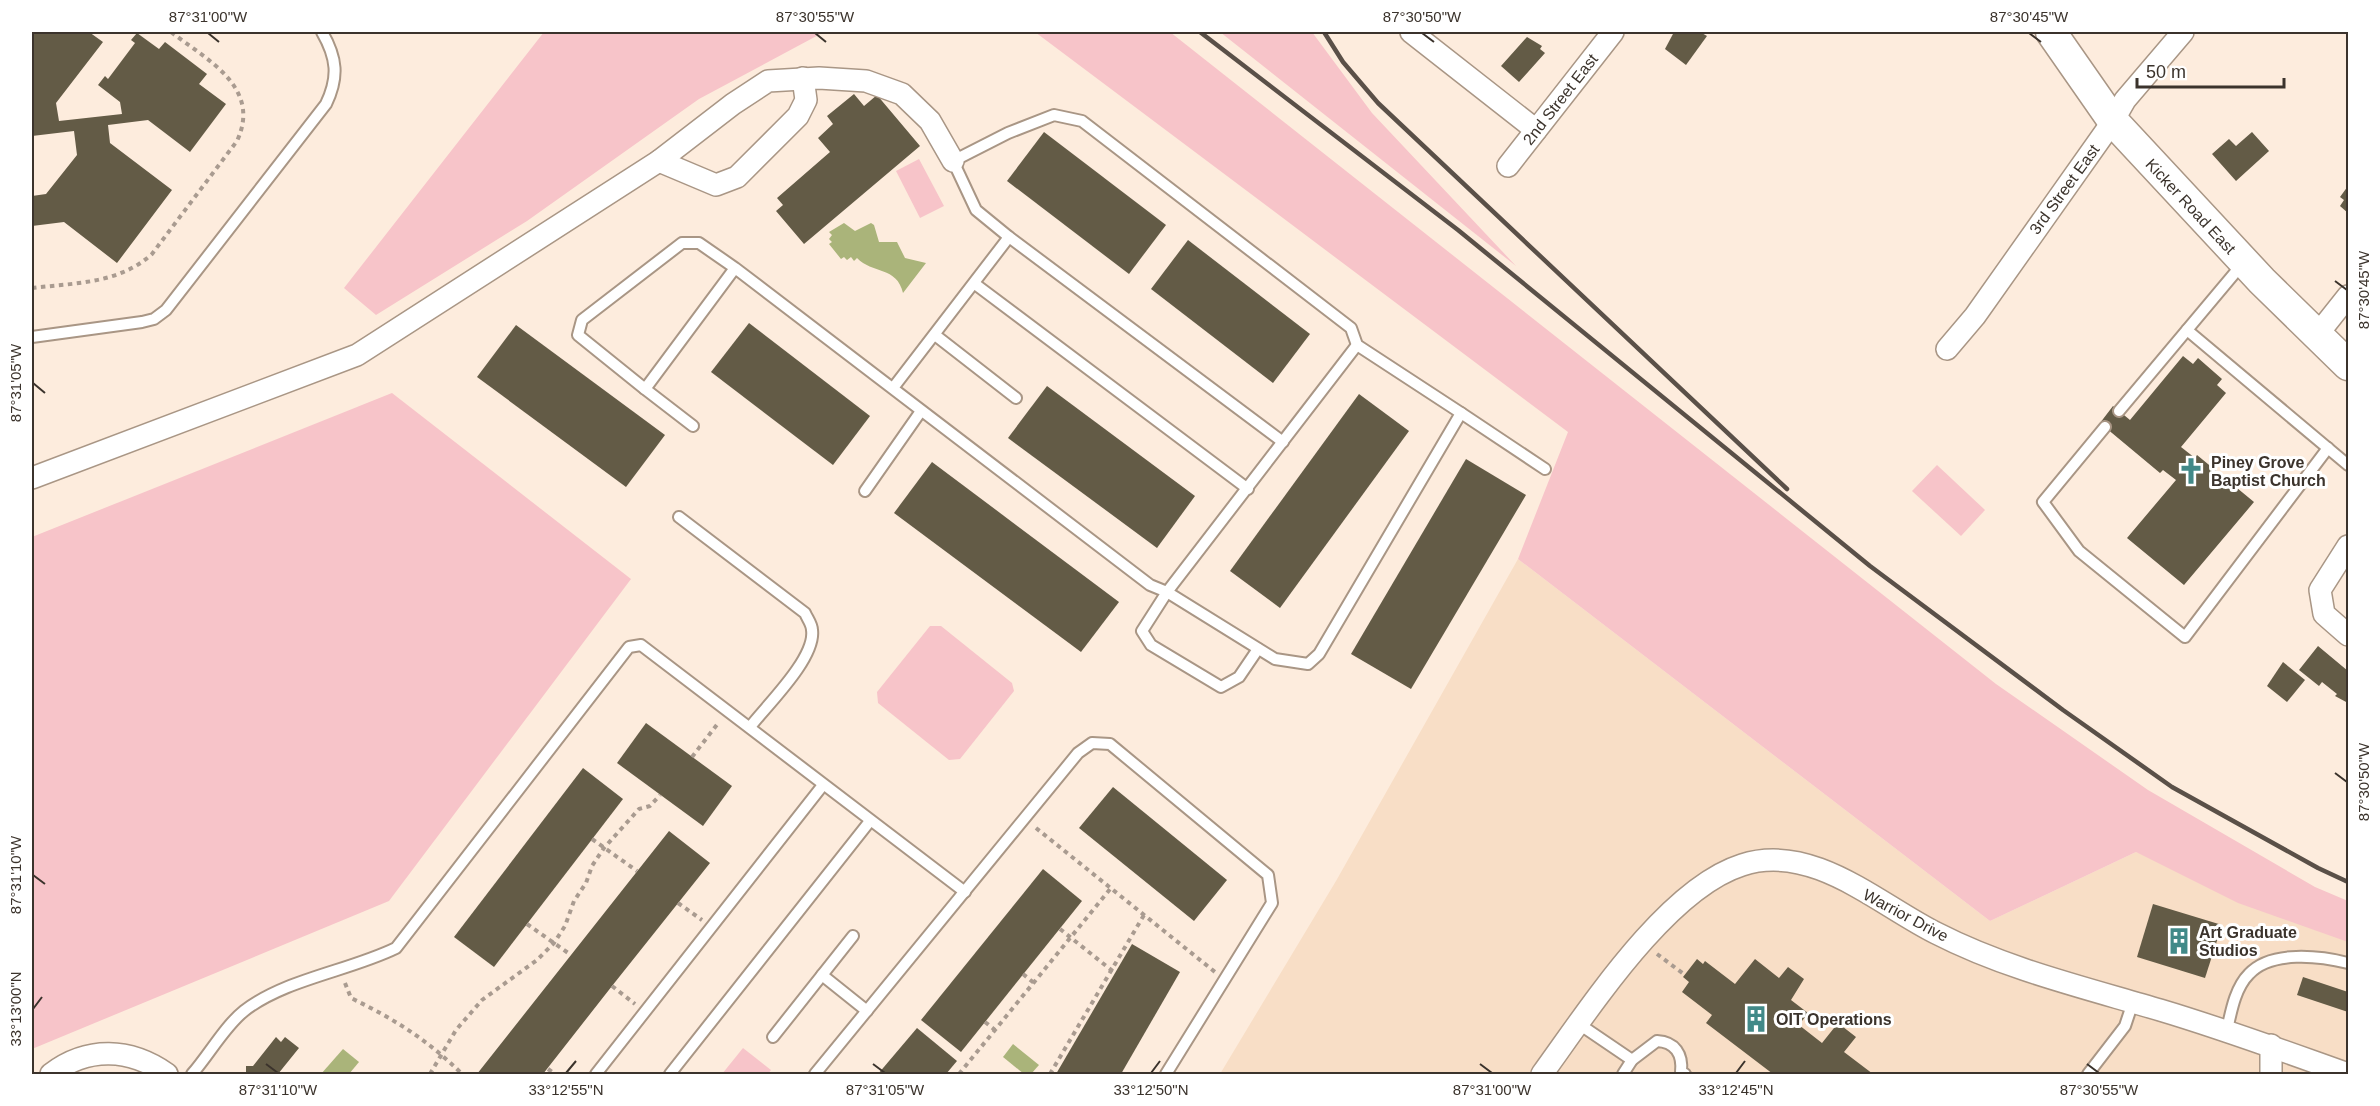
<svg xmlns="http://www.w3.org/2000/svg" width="2380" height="1106" viewBox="0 0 2380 1106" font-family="Arial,sans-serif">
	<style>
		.built { fill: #f8dec6 }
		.green { fill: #f7c4c9 }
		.water { fill: #aab47a }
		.building { fill: #635b46 }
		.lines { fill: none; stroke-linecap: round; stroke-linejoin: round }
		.lane-casing { stroke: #a99685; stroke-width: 14 }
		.street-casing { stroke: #a99685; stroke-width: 24 }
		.secondary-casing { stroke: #a99685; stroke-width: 33 }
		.path { stroke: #a99b90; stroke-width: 4; stroke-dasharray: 4.5 4.5; stroke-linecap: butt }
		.lane { stroke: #fff; stroke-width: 10 }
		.street { stroke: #fff; stroke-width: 21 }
		.secondary { stroke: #fff; stroke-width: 30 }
		.rail { stroke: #5a5048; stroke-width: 4.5 }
		.ticks { fill: none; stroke: #3b332c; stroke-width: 2 }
		.labels { text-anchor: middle; stroke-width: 6; stroke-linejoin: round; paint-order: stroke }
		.street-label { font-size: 16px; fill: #3b332c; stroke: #fff }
		.poi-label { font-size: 16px; font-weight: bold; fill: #3b332c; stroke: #fff; text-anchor: start }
		.neatline { fill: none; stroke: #3b332c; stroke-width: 2 }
		.ticks-label { font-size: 15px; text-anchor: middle; fill: #3b332c }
	</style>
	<rect width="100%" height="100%" fill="#fdecdd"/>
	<polygon class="built" points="1518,559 1990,921 2136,852 2348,918 2348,1074 1220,1074 1336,881"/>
	<g class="green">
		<polygon points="544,32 824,32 699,99 527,221 376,315 344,288"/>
		<polygon points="1035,32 1170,32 1996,684 2148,790 2315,887 2348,901 2348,942 2238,903 2136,852 1990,921 1518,559 1568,432"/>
		<polygon points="1220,32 1312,32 1372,113 1516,266"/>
		<polygon points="919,159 944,206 920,218 896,171"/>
		<polygon points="392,393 631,579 389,901 32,1049 32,537"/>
		<polygon points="1937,465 1985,510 1961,536 1912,491"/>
		<polygon points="930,626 941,626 1012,683 1014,691 960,759 949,760 878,703 877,692"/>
		<polygon points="743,1048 771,1070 768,1074 722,1074"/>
	</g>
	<g class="water">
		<path d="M844,223L855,231L871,223L874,225L879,242H897L905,258L926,263L903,293C897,266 872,274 857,258L854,261L851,257L847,260L844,257L841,259L829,244L832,242L829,239L832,235L829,232Z"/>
		<polygon points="1013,1044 1039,1065 1031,1074 1024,1074 1003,1057"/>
		<polygon points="343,1049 359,1062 349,1074 321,1074"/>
	</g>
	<g class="building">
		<polygon points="32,32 89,32 103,42 56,103 59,121 122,114 120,102 98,85 105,76 108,79 135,43 131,40 137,33 159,49 165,42 207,74 199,84 226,104 190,152 148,120 108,125 110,143 172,190 117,263 64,222 32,226 32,196 46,194 77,155 74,131 32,136"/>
		<polygon points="1674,32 1700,32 1707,36 1686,65 1665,49"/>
		<polygon points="1527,37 1542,46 1540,49 1545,53 1519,82 1501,66"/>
		<polygon points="854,94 864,106 877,95 920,146 804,244 776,211 783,205 777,198 830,152 818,138 833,124 827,116"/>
		<polygon points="1044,132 1166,225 1129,274 1007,181"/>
		<polygon points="2252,132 2269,151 2236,181 2212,154 2229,139 2236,146"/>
		<polygon points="2348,186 2348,213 2340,206 2344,200 2340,197"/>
		<polygon points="1188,240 1310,334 1273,383 1151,289"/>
		<polygon points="749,323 870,416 833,465 711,372"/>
		<polygon points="516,325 665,435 626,487 477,377"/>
		<polygon points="2183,356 2193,364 2198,358 2222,379 2217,385 2226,393 2181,447 2195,458 2197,455 2254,502 2184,585 2127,538 2176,480 2163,470 2160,473 2100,423 2113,406 2130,420"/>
		<polygon points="1047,386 1195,496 1157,548 1008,438"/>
		<polygon points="1359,394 1409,431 1280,608 1230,571"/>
		<polygon points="1466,459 1526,495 1411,689 1351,654"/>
		<polygon points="932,462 1119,602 1081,652 894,513"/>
		<polygon points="2318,646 2348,671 2348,703 2335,696 2337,694 2322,682 2319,686 2299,670"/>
		<polygon points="2283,662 2305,680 2287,702 2267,686"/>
		<polygon points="646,723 732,786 703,826 617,763"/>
		<polygon points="583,768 623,799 494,967 454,937"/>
		<polygon points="1113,787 1227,880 1194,921 1079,828"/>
		<polygon points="669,831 710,863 612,986 543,1074 477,1074"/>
		<polygon points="1043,869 1082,901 961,1052 921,1020"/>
		<polygon points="2153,904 2222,925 2205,978 2137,957"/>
		<polygon points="1132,944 1180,972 1121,1074 1056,1074"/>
		<polygon points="1697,959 1703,964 1705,961 1735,984 1755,959 1779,978 1788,967 1804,979 1791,1000 1808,1013 1799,1025 1822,1043 1838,1023 1856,1037 1844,1052 1873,1074 1773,1074 1706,1023 1712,1015 1682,992 1689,982 1683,977"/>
		<polygon points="2303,977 2348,992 2348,1012 2297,995"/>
		<polygon points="917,1028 957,1061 946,1074 878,1074"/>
		<polygon points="276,1037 281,1042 285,1037 299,1048 278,1074 246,1074 246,1066 253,1066"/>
	</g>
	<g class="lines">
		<defs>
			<g id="lane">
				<polyline points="1009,237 1283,442"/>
				<polyline points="735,268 645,389 578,335 582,320 682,243 699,243 735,268 1150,585 1167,592 1275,659 1308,664 1319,654 1461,413 1357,345 1351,328 1082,121 1054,115 1008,133 953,161 976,210 1009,237 893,388"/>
				<polyline points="975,284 1248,489"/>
				<polyline points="2187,330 2348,465"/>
				<polyline points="935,335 1016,398"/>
				<path d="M32,337L142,322L154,319L166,310L326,104C339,77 337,58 322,32"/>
				<polyline points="645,389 693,426"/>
				<polyline points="2119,411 2244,262"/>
				<polyline points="1461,413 1545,469"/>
				<polyline points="2105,427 2043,502 2079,551 2185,637 2328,448"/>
				<polyline points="865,491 921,411"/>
				<path d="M679,517L805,613C807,618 812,624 812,630C816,658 767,705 750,727"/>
				<polyline points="1258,649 1239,677 1221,687 1151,645 1142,631 1167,592 1357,345"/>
				<polyline points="822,975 867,1011"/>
				<polyline points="1579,1024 1632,1060"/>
				<path d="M2227,1030C2231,1012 2235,988 2249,974C2271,950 2320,956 2348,963"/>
				<polyline points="773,1037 853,936"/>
				<path d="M192,1074C209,1055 224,1027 244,1011C285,979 349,971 396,948L629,647L641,645L965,892"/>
				<polyline points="596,1074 823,785"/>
				<polyline points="670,1074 870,821"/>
				<polyline points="815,1074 1078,753 1092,743 1110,744 1268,875 1272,903 1166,1074"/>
				<path d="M1623,1074L1632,1060L1657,1041C1675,1042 1683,1054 1681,1072L1685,1074"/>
				<polyline points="2088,1074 2125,1026 2133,1002"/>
			</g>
			<g id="street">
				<polyline points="1411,32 1536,130"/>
				<polyline points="659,161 716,185 737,177 798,116 806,100 803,78"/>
				<polyline points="1508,166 1613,32"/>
				<polyline points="2317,335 2348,296"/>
				<polyline points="1947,349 1975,316 2113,121 2125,100 2183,32"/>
				<polyline points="32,478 357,355 659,161 733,104 768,81 819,78 866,81 902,94 930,121 953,161"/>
				<polyline points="2348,546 2320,590 2324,614 2348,635"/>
				<polyline points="2271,1045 2271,1074"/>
				<path d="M51,1074C88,1046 130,1048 167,1074"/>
				<path d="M1542,1074C1588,1011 1666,889 1742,865C1812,842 1878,904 1936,933C2006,969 2086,988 2160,1010C2224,1029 2286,1052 2348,1074"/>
			</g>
			<polyline id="secondary" points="2051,32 2113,121 2262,281 2348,365"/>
		</defs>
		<use href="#lane" class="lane-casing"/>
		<use href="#street" class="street-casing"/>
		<use href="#secondary" class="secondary-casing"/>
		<g class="path">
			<path d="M32,288C74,283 119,284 152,254L237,141C262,87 207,60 171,32"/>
			<polyline points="692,757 719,722"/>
			<polyline points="1036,828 1215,972"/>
			<polyline points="592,839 637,871"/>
			<polyline points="678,903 702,920"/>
			<polyline points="527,924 571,955"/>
			<polyline points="1060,929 1115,973"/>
			<polyline points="1657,954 1685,975"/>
			<polyline points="1023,974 1034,983"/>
			<path d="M345,983L351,998C394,1019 428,1040 462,1074"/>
			<polyline points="612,986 635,1004"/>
			<polyline points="985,1022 995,1030"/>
			<polyline points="548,1069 555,1074"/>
			<polyline points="430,1074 456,1030 482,1000 537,960 554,943 565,926 574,901 586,883 592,866 604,848 639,809 650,806 660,795"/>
			<polyline points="959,1074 1111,888"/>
			<polyline points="1050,1074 1144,915"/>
		</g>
		<use href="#lane" class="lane"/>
		<use href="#street" class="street"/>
		<use href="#secondary" class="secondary"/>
		<g class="rail">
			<polyline points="1200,32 1458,230 1870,566 2063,710 2172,787 2318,868 2348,882"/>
			<polyline points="1324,32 1343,62 1378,103 1787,489"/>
		</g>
	</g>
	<path class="ticks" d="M208,33L219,42M815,33L826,42M1422,33L1434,42M2029,33L2041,42M2335,281L2347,290M33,383L45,393M2335,773L2347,782M33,875L45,884M33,1009L42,997M266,1064L278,1073M873,1064L885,1073M1480,1064L1492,1073M2087,1064L2099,1073M566,1073L576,1061M1151,1073L1160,1061M1736,1073L1745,1061"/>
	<defs>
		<symbol id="church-bare" viewBox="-9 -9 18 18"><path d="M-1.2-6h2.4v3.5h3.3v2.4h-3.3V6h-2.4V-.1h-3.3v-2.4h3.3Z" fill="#418988" stroke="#fff" stroke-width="2.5" paint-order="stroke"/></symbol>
		<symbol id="building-bare" viewBox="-9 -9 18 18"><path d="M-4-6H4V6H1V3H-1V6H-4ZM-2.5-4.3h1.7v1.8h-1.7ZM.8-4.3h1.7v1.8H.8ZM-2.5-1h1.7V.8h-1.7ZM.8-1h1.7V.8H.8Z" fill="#418988" stroke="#fff" stroke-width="2.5" paint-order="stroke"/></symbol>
	</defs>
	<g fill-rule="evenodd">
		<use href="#church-bare" x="2172" y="452" width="38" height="38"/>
		<use href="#building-bare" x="2160" y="922" width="38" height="38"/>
		<use href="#building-bare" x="1737" y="1000" width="38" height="38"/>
	</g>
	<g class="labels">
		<g class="street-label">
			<text transform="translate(1560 99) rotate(-52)" y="6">2nd Street East</text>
			<text transform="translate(2064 189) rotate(-54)" y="6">3rd Street East</text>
			<text transform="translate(2191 206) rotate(47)" y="6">Kicker Road East</text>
			<text transform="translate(1906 915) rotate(28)" y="6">Warrior Drive</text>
		</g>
		<g class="poi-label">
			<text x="2211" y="468">Piney Grove<tspan x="2211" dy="18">Baptist Church</tspan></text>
			<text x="2199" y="938">Art Graduate<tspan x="2199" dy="18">Studios</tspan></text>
			<text x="1776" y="1025">OIT Operations</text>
		</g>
	</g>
	<rect width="2380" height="1106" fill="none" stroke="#ffffff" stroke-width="66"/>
	<path d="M2137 78v9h147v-9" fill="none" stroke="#3b332c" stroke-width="3"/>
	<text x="2146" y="78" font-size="18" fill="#3b332c" stroke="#ffffff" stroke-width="4.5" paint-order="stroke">50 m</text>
	<rect x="33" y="33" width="2314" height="1040" class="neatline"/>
	<g class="ticks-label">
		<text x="208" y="22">87°31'00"W</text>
		<text x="815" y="22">87°30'55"W</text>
		<text x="1422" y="22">87°30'50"W</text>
		<text x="2029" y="22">87°30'45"W</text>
		<text transform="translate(2364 290) rotate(-90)" y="5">87°30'45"W</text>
		<text transform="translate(16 383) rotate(-90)" y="5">87°31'05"W</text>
		<text transform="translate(2364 782) rotate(-90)" y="5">87°30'50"W</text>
		<text transform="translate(16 875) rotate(-90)" y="5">87°31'10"W</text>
		<text transform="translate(16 1009) rotate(-90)" y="5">33°13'00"N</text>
		<text x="278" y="1095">87°31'10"W</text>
		<text x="566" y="1095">33°12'55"N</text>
		<text x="885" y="1095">87°31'05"W</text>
		<text x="1151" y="1095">33°12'50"N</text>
		<text x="1492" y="1095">87°31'00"W</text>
		<text x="1736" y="1095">33°12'45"N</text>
		<text x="2099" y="1095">87°30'55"W</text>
	</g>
</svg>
